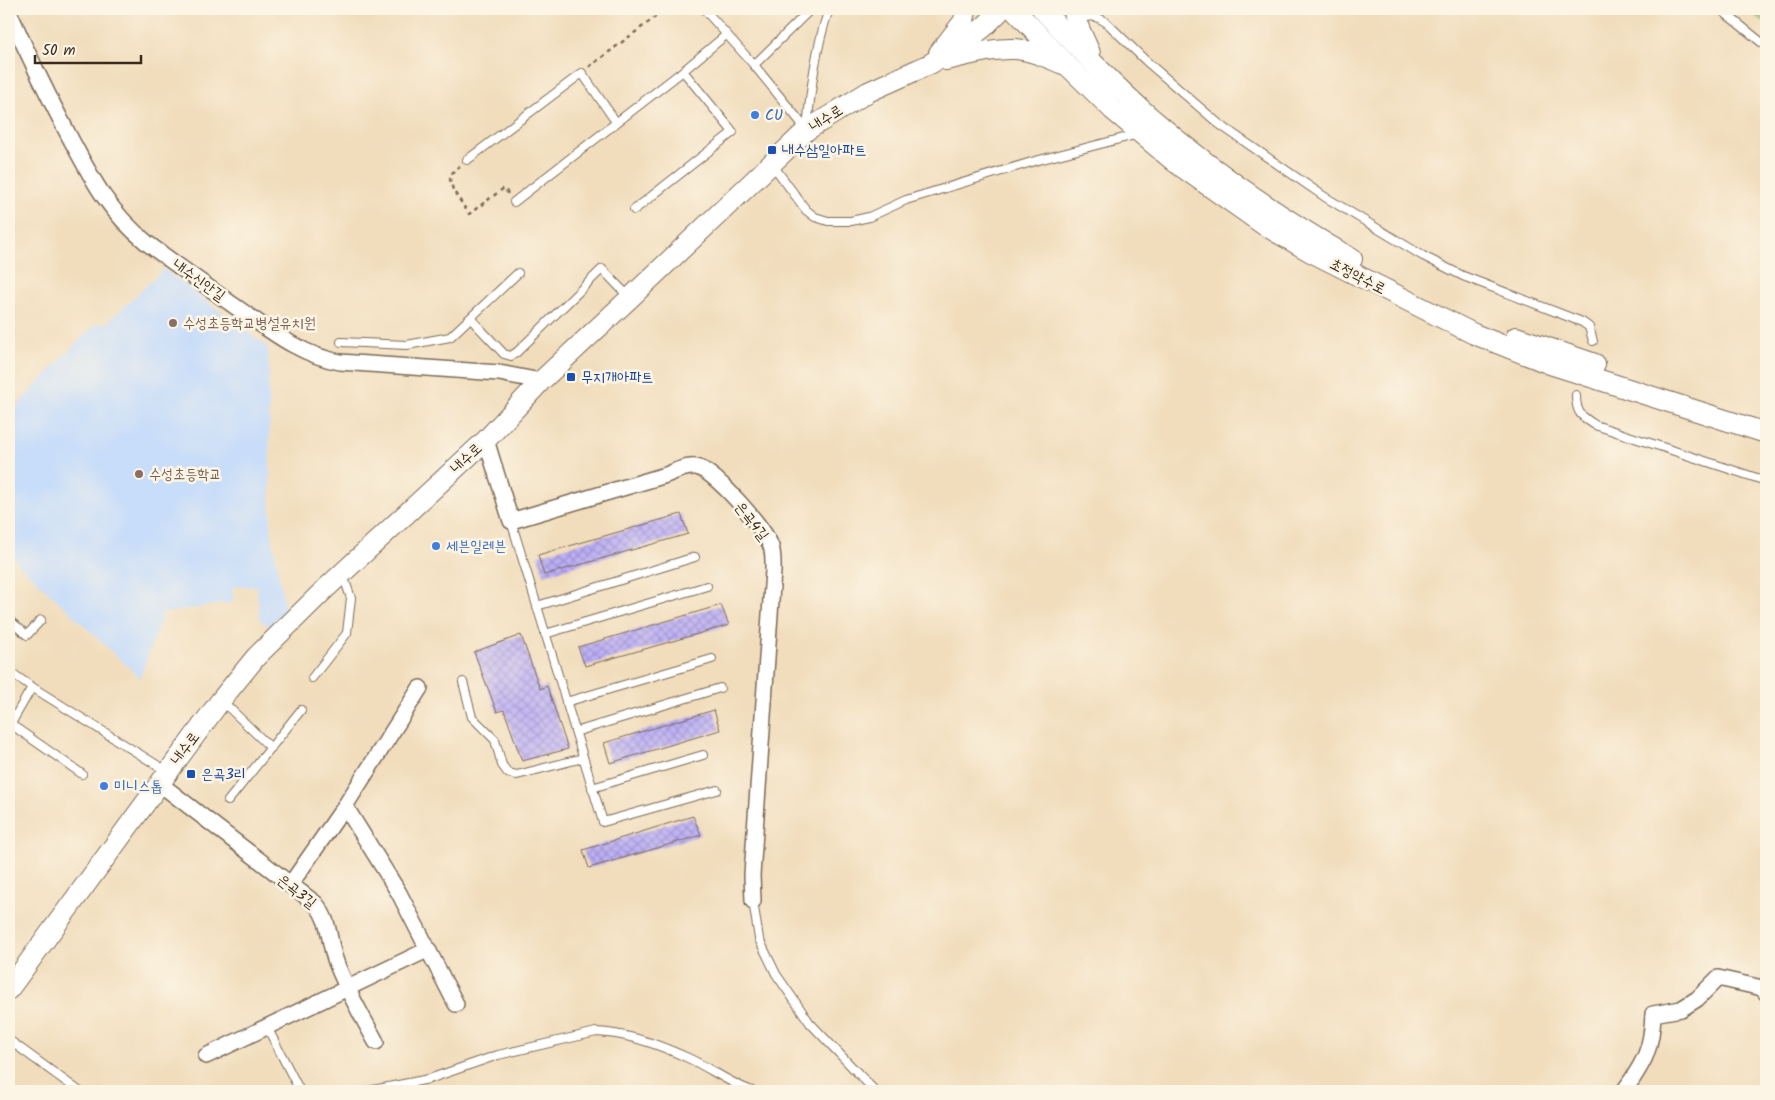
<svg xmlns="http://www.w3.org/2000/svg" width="1775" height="1100" viewBox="0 0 1775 1100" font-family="Kalam,'Poor Story',sans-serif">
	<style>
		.built { fill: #c8ddf9 }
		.park { fill: url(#park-dots); stroke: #6b8053 }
		.building { fill: url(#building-cross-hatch) }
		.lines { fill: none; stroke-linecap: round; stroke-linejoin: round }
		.lane-casing { stroke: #7b6955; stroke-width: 10 }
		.street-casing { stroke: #7b6955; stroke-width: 18 }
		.secondary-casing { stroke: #7b6955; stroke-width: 22 }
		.path { stroke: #7b6955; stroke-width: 2.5; stroke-dasharray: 4 4; stroke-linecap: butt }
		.lane { stroke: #fff; stroke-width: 8 }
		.street { stroke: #fff; stroke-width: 15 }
		.secondary { stroke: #fff; stroke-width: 20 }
		.shop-dot { fill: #3f7fe0; stroke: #fcf5e5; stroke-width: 2 }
		.transit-dot { fill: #1a4fb4; stroke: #fcf5e5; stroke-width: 2 }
		.education-dot { fill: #8d6e63; stroke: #fcf5e5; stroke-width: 2 }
		.labels { text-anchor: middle; stroke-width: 5; stroke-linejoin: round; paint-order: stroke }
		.shop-label { font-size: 15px; fill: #366cbe; stroke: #fcf5e5; text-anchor: start }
		.street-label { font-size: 15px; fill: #3b2a1e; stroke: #fcf5e5 }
		.transit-label { font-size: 15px; fill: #164399; stroke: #fcf5e5; text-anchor: start }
		.education-label { font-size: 15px; fill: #785e54; stroke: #fcf5e5; text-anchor: start }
	</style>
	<defs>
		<pattern id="park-dots" width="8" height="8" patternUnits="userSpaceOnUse" patternTransform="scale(1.25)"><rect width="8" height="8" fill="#9bd588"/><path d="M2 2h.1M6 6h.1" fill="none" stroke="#86b775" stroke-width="1.8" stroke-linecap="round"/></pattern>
		<pattern id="building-cross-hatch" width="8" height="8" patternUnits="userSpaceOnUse" patternTransform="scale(1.25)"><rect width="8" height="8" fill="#bcaff7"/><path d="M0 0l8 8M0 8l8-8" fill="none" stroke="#9a8fc7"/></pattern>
	</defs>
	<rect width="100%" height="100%" fill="#fcf5e5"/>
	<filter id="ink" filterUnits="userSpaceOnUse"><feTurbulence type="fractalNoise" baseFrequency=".02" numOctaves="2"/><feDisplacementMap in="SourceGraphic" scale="10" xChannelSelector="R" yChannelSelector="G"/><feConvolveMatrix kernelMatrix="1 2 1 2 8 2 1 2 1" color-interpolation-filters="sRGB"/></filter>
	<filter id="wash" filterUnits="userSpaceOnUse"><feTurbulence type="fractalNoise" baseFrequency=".0096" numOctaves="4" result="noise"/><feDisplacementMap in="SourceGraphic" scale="20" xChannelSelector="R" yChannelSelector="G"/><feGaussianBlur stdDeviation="1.12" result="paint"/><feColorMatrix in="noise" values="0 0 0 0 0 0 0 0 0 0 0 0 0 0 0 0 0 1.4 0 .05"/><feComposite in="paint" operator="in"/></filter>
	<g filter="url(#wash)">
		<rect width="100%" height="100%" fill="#f1ddbc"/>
		<polygon class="built" points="164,269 268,347 271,530 285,609 268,626 260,619 257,586 232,587 234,602 163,613 140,678 9,555 9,418 22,400 93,326 108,322"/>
		<polygon class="park" points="1747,9 1766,9 1766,23 1765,23"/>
		<g id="blocks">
			<g class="building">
				<polygon points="681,514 688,534 544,575 538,555"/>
				<polygon points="721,605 729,625 585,666 578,647"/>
				<polygon points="521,635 540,689 547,686 568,749 522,761 504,710 497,712 474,652"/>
				<polygon points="714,710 720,730 610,763 604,743"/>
				<polygon points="693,816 701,835 589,868 583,850"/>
			</g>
		</g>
	</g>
	<g filter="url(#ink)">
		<use href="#blocks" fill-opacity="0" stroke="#7b6955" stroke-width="1"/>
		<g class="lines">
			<defs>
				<g id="lane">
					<polyline points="704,9 754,65 807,130"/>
					<polyline points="1720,9 1766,46"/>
					<path d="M1077,19C1090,15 1096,15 1107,23L1146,61L1219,124L1325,197L1423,256L1463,276L1582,322L1589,327L1593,341"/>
					<polyline points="754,65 811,9"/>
					<path d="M807,128C811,87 816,47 829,9"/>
					<polyline points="467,160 582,73 616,122"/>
					<polyline points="772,164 806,210 815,217 828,221 851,221 869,217 906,200 1035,161 1139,134"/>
					<polyline points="514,202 683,71 726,35"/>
					<polyline points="634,210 733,132 683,71"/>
					<polyline points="471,319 504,354 511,356 517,352 602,269 629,297"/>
					<polyline points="341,342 407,345 450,337 518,273"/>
					<path d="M1576,395C1576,413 1581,416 1595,425L1766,481"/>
					<polyline points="511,521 603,822 717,790"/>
					<polyline points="537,606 695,557"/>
					<polyline points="9,620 27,635 41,620"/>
					<polyline points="545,634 707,586"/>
					<polyline points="9,671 32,687 168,772"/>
					<polyline points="312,678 347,633 351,598 343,575"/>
					<polyline points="463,682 472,717 495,740 502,765 508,773 517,775 583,758"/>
					<polyline points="221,700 271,748"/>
					<polyline points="566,702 712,659"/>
					<polyline points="9,723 82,774"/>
					<polyline points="9,727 32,687"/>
					<polyline points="575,732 720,688"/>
					<polyline points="592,788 703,755"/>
					<polyline points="228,801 301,710"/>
					<polyline points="753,901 759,939 776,974 810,1023 875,1091"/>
					<polyline points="267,1027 300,1091"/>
					<polyline points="9,1040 79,1091"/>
					<path d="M368,1091L429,1079L498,1055L596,1032C627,1033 660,1045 688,1058C710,1068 729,1083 752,1091"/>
				</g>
				<g id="street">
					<path d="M9,12C27,52 46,92 67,132C91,177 106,209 147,243C175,264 204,284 233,305C267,328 299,355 340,362L499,373L541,381"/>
					<path d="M486,440L511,521L666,475C676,471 685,466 696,467C713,469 763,527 770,544C774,552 773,562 773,571L752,875L753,901"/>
					<path d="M159,783L316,904C331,923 328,940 336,962C346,989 362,1016 376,1042"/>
					<polyline points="345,806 399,893 456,1004"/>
					<polyline points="290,885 345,806 420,688"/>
					<polyline points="206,1056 427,950"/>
					<path d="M1624,1091C1644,1063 1652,1049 1653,1014L1681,1009L1697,999L1718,978L1762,988L1766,993"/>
				</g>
				<g id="secondary">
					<polyline points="1014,9 1068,66 1113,110 1175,162 1264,225 1311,252 1474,334 1550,364 1766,433"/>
					<path d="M1042,9C1076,46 1111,83 1150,117C1212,171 1281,218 1352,259"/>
					<polyline points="1074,9 1075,19 1090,53"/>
					<polyline points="939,53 964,21 966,9"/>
					<path d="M946,60C969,55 992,48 1015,49C1032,50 1048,58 1063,64"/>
					<polyline points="1516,337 1595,364"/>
					<polyline points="9,989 221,700 256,657 323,591 486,440 541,381 630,298 807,130 868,92 930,64 962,44 984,27 1002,9"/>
				</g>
			</defs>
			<use href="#lane" class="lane-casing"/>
			<use href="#street" class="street-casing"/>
			<use href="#secondary" class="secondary-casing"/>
			<g class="path">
				<polyline points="589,67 666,9"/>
				<polyline points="460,166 454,170 450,179 453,190 469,214 504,188 509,195"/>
			</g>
			<use href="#lane" class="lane"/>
			<use href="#street" class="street"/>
			<use href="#secondary" class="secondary"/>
		</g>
	</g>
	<g class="shop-dot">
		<circle cx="755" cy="115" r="5"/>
		<circle cx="436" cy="546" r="5"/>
		<circle cx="104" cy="786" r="5"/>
	</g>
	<g class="transit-dot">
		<rect x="767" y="145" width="10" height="10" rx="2.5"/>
		<rect x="566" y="372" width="10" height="10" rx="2.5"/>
		<rect x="186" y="769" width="10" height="10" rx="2.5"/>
	</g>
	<g class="education-dot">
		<circle cx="173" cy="323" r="5"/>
		<circle cx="139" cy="474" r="5"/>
	</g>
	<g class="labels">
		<g class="shop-label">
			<text x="765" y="120">CU</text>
			<text x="446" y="551">세븐일레븐</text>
			<text x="114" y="791">미니스톱</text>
		</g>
		<g class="street-label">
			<text transform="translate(826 118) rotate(-33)" y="5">내수로</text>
			<text transform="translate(1358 276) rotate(27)" y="5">초정약수로</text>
			<text transform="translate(199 280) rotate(35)" y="5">내수신안길</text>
			<text transform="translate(466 458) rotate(-43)" y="5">내수로</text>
			<text transform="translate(752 521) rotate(52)" y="5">은곡4길</text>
			<text transform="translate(185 748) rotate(-53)" y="5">내수로</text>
			<text transform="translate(297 891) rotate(38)" y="5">은곡3길</text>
		</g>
		<g class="transit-label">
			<text x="782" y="155">내수삼일아파트</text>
			<text x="581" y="382">무지개아파트</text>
			<text x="201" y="779">은곡3리</text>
		</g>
		<g class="education-label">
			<text x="183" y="328">수성초등학교병설유치원</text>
			<text x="149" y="479">수성초등학교</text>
		</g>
	</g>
	<rect width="1775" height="1100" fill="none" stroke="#fcf5e5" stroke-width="30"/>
	<path d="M35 55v8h106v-8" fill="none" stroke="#3b2a1e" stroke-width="2.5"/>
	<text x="42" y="55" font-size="15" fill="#3b2a1e" stroke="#fcf5e5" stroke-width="4" paint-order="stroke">50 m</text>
</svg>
